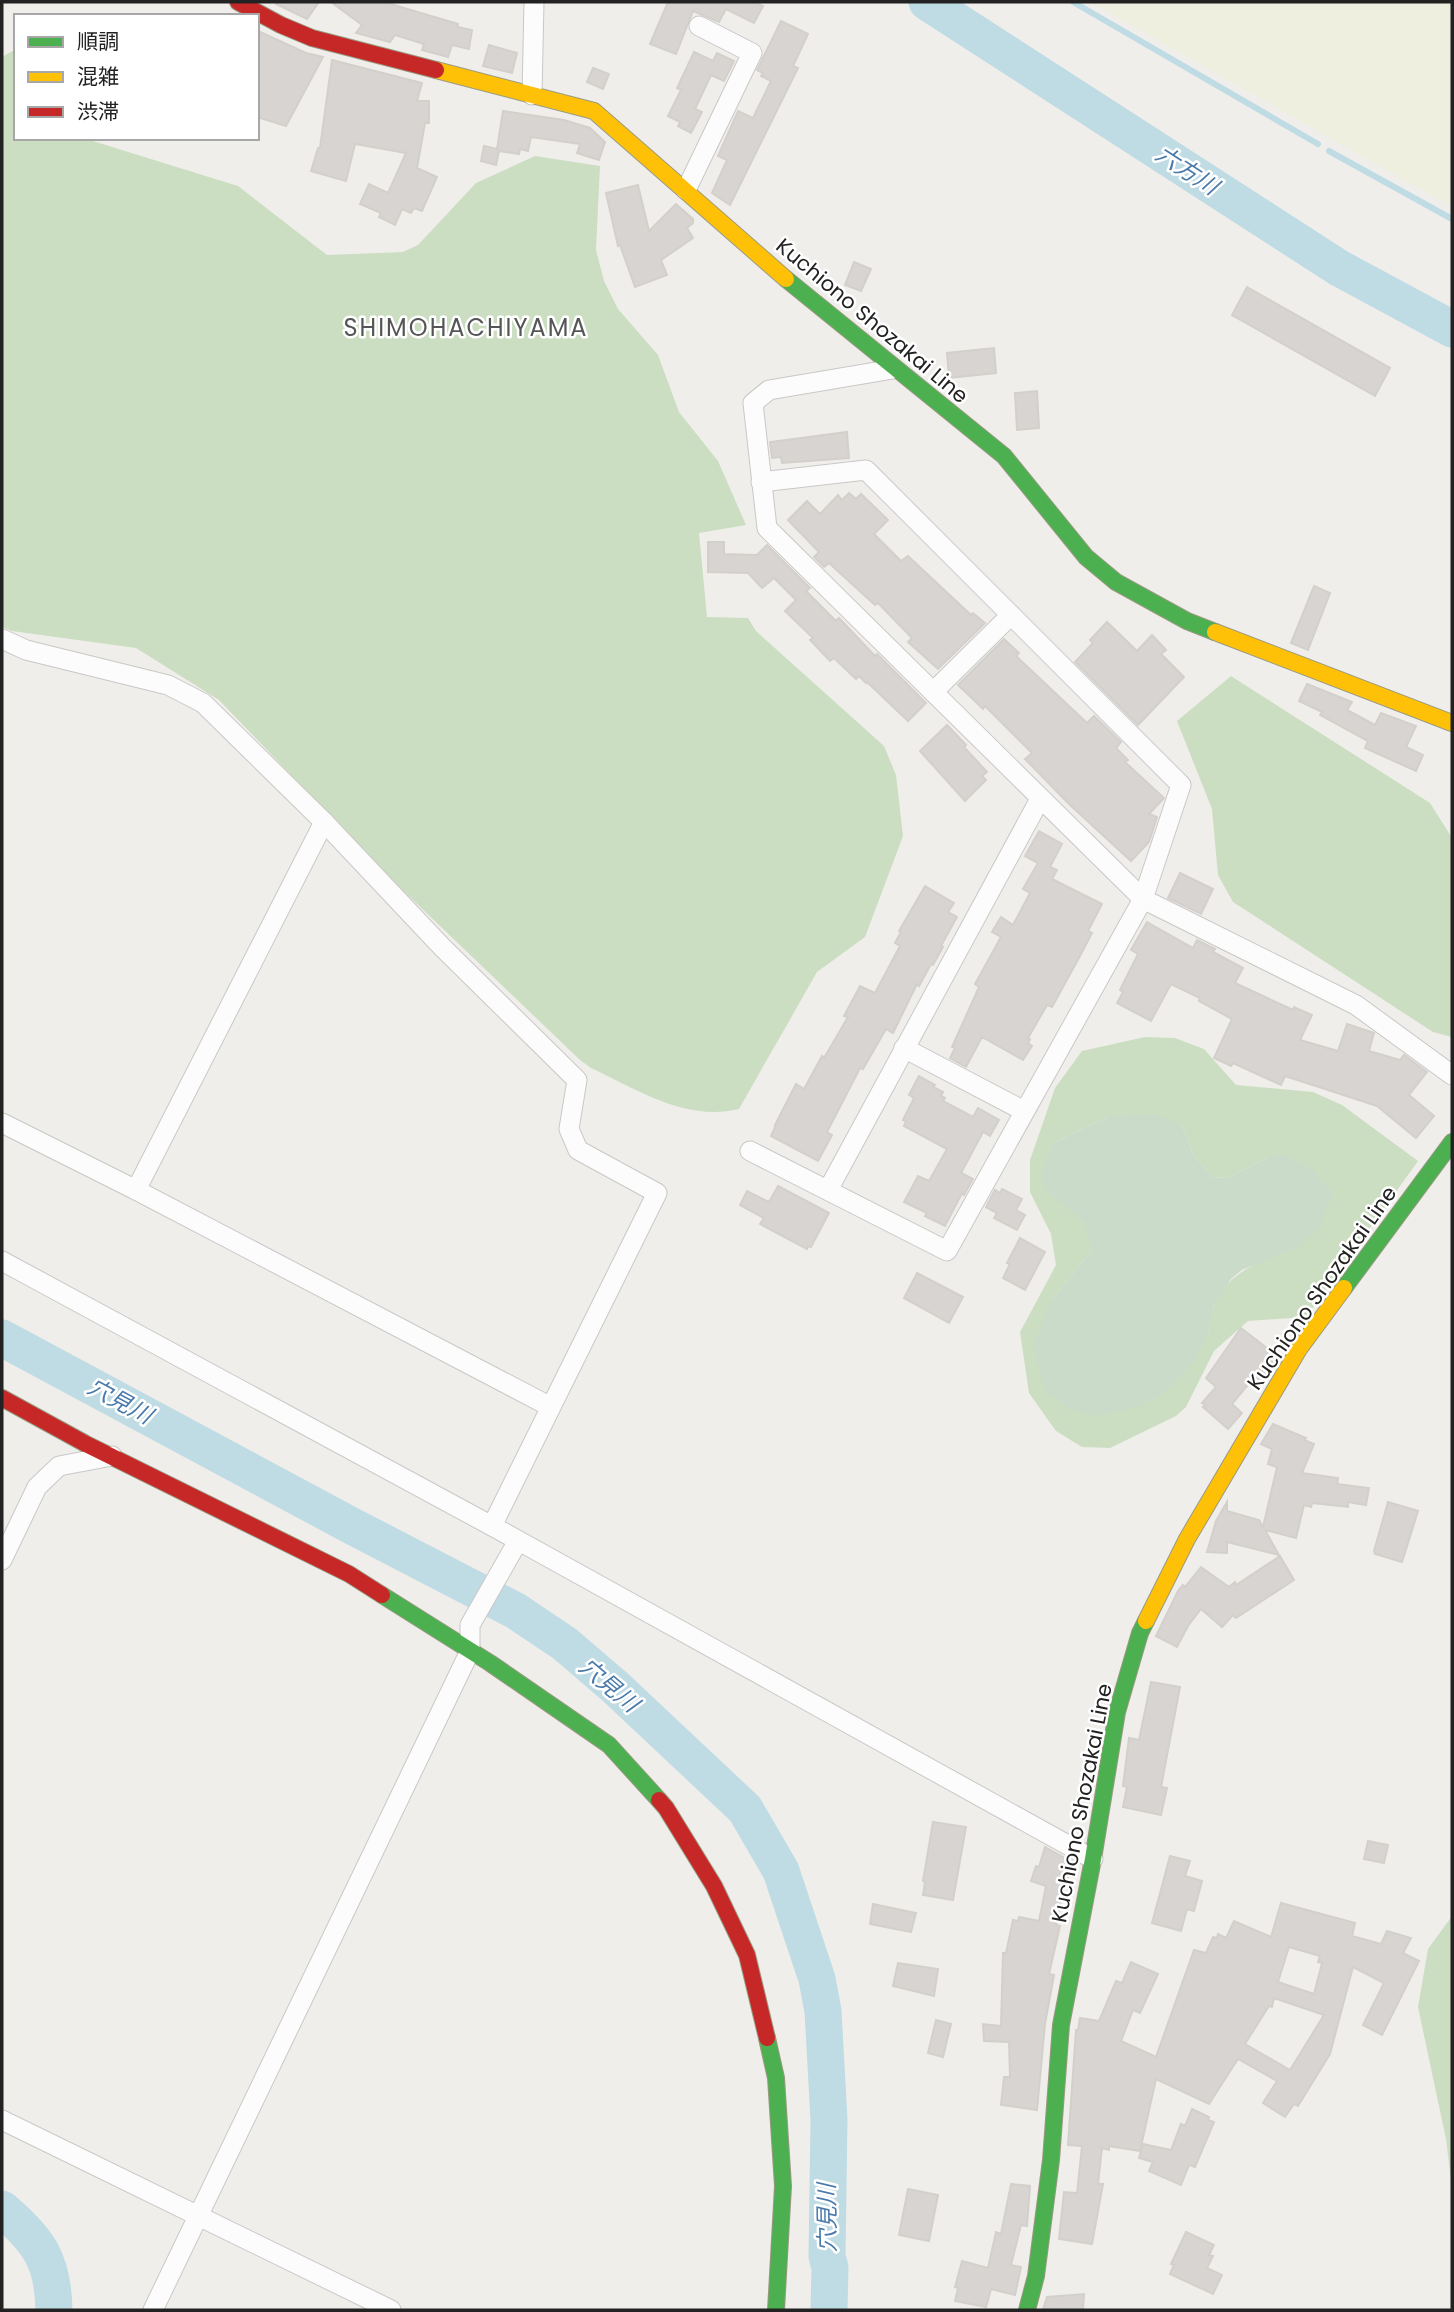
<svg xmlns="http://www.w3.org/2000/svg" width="1454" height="2312" viewBox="0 0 1454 2312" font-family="Poppins,'Noto Sans JP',sans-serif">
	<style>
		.farmland { fill: #efefdf }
		.forest { fill: #cbdec1; fill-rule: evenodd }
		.cemetery { fill: #cadbca }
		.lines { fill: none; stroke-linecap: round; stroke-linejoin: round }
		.stream { stroke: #bfdbe3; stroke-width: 6 }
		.river { stroke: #bfdbe3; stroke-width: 37 }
		.building { fill: #d7d4d2; stroke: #d3d0cc; stroke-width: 2; fill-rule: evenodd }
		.street-casing { stroke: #c9c8c7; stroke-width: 21 }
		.fast-casing { stroke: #999a82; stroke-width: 18 }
		.slow-casing { stroke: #999a82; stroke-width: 18 }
		.jam-casing { stroke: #999a82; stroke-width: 18 }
		.street { stroke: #fdfcfc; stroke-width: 19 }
		.fast { stroke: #4caf50; stroke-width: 16 }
		.slow { stroke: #ffc107; stroke-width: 16 }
		.jam { stroke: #c62828; stroke-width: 16 }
		.labels { text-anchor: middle; stroke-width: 5; stroke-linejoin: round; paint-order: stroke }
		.street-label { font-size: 21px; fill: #222; stroke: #fff }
		.water-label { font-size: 23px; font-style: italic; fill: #4a7aab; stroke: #fff }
		.quarter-label { font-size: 24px; letter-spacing: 2px; fill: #555; stroke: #fff }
	</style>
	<rect width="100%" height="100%" fill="#f0eeeb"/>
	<polygon class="farmland" points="1090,2 1452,2 1452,207"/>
	<g class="forest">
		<path d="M16,49V138H83L238,186L327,255L403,252L418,245L476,183L535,156L600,166L596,250L604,281L618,309L658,355L679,412L718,461L746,525L699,533L707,617L748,618L756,631L884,746L896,775L903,836L865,937L817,972L739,1109C686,1122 638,1090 591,1068L580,1060L391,879L219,700L136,648L12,631L2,627V57Z"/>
		<polygon points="1231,676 1430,803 1452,838 1452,1037 1433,1032 1233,902 1218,875 1212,809 1177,721"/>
		<path d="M1145,1037L1175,1038L1204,1049L1236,1085L1313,1092L1342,1105L1418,1161L1306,1317L1248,1321L1214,1351L1186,1407L1176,1416L1110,1448L1082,1447L1056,1431L1029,1393L1020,1332L1056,1265L1051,1234L1030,1192V1160L1055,1088L1082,1051ZM1108,1117L1182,1126L1193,1154L1212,1177L1227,1178L1269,1157L1297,1248C1264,1261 1228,1269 1214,1306C1211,1314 1210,1325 1208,1333L1052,1300L1091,1251L1090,1233L1081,1220L1052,1145L1065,1137Z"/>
		<polygon points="1452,1916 1452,2188 1446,2139 1418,2007 1428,1949"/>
	</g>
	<path class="cemetery" d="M1155,1114L1182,1126L1193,1154L1212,1177L1227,1178L1269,1157L1285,1155L1312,1169L1333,1193L1319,1227L1297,1248L1242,1270L1231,1279L1214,1305L1208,1333L1196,1359L1167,1391L1141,1406L1099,1416L1070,1410L1045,1391L1033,1345L1052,1300L1091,1251C1088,1209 1067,1216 1047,1190C1044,1186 1043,1179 1041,1175L1052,1145L1065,1137L1108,1117Z"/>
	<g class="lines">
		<g class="stream">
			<polyline points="1073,2 1318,144"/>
			<polyline points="1329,151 1452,219"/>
		</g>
		<g class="river">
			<polyline points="927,2 1339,268 1452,329"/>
			<polyline points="2,1338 350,1525 516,1611 565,1644 614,1686 745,1809 781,1871 817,1979 823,2011 829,2120 827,2256 830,2268 829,2310"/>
			<path d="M2,2209C39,2241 53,2260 54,2310"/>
		</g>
	</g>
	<g class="building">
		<polygon points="277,2 319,2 307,19 276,4"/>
		<polygon points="331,2 384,2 458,24 457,27 472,30 469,49 452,45 448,57 422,50 424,44 395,35 390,42 356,33 362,25"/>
		<polygon points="668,2 753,2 763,6 754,23 726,9 719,22 693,11 676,54 650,44"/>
		<polygon points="781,21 808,34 793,66 798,68 730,205 712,193 727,160 718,156 738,111 753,118 771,81 761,76 763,73 757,70"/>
		<polygon points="258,31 306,53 323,57 286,126 257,117"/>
		<polygon points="489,45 517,53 512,73 483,66"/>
		<polygon points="694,52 713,61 717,53 734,61 724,81 711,75 695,109 702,112 691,133 678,126 680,122 668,116 681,90 677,88"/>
		<polygon points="332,60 422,83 417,101 429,101 429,123 425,123 417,168 437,177 422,211 414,208 411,213 402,209 395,225 379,217 381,213 360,204 369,184 388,193 406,153 355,144 346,181 311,171 318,148 320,148"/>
		<polygon points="593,68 609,74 603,89 587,82"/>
		<polygon points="503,111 564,120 590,128 605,142 599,160 577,153 580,144 531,137 528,151 520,149 519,154 499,151 496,165 481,161 484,146 497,149"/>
		<polygon points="638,185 649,231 676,204 693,219 693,223 687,228 693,238 661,260 667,275 635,287 620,245 618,246 606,193"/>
		<polygon points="854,262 871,269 861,291 845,285"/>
		<polygon points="1247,287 1390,368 1375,396 1232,315"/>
		<polygon points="994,348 996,373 949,378 947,353"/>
		<polygon points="1037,391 1039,428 1017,430 1015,393"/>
		<polygon points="847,432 849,458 782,463 781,457 772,458 770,442"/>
		<polygon points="849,493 856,499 861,494 888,520 874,534 901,561 908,556 971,615 973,613 985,623 938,669 908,642 912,638 878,603 875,605 829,563 824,567 814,557 819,552 788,520 807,501 820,514 838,495 842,500"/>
		<polygon points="708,542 724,542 724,554 757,555 767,545 810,588 806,591 836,621 839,618 875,656 877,654 926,703 908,721 867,682 866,683 859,676 856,679 834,658 830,661 810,640 813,638 785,611 796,600 774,578 762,588 748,573 708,572"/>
		<polygon points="1314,586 1330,593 1308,650 1291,643"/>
		<polygon points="1107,622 1137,651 1152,635 1166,650 1161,654 1184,677 1138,725 1075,662 1093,643 1090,640"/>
		<polygon points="1004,639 1019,653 1016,656 1087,723 1094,716 1121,742 1116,748 1128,760 1125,762 1164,798 1149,814 1157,817 1149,842 1131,861 1069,804 1025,759 1032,753 985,706 983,709 958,685"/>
		<polygon points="1307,684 1352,702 1347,710 1375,725 1381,713 1416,726 1406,747 1423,755 1416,771 1365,748 1368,741 1320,715 1322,712 1299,701"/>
		<polygon points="947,725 966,745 964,747 987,772 982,776 986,780 965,801 920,751"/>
		<polygon points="1039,831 1062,844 1050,867 1057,870 1052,879 1102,904 1088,931 1092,933 1080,956 1052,1007 1047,1005 1028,1038 1030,1039 1028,1043 1032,1046 1023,1060 982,1037 966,1067 950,1058 955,1048 952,1047 979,987 975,984 1001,937 992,932 1001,917 1013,925 1030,893 1023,889 1038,863 1025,856"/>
		<polygon points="1180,873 1213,889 1201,914 1168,898"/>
		<polygon points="925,886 954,903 948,912 957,917 941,946 943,947 933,965 931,964 919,986 917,984 893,1033 886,1029 863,1069 860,1068 827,1132 832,1135 818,1161 771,1136 776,1125 775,1125 796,1084 804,1089 822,1056 824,1058 848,1017 844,1016 860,986 875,993 900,946 895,943 901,932 899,931"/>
		<polygon points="1147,922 1193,948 1197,940 1215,949 1213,952 1243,968 1235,983 1293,1010 1294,1007 1312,1015 1300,1040 1338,1051 1347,1024 1374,1033 1369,1051 1400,1060 1404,1055 1427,1072 1409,1095 1434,1116 1416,1138 1377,1106 1285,1076 1281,1085 1233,1063 1231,1066 1214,1058 1232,1019 1199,1001 1200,998 1171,984 1151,1021 1117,1003 1123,992 1120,990 1138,954 1131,950"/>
		<polygon points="919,1076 935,1085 933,1087 943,1092 941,1096 945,1098 943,1101 973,1117 978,1108 999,1120 990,1136 983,1132 961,1173 973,1179 964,1195 962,1193 945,1226 925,1216 927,1213 904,1202 918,1176 929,1181 947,1149 904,1126 906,1121 903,1120 914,1098 909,1095"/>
		<polygon points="778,1186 829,1213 811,1247 808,1246 807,1249 760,1224 764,1218 740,1205 747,1191 769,1202"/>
		<polygon points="1002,1189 1022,1199 1016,1210 1025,1215 1017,1230 994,1218 997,1213 986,1207 995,1190 1000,1193"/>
		<polygon points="1020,1238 1045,1252 1025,1290 1003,1278 1010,1264 1007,1263"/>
		<polygon points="917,1273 963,1297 949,1323 904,1298"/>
		<polygon points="1241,1328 1276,1355 1258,1387 1251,1381 1232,1404 1242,1413 1228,1429 1203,1407 1205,1405 1202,1403 1216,1387 1206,1378"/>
		<polygon points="1273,1424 1306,1438 1304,1440 1314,1444 1302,1473 1338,1478 1337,1484 1369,1488 1366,1505 1348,1502 1348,1507 1312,1503 1311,1507 1304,1505 1296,1538 1265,1530 1279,1555 1227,1542 1227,1553 1207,1552 1216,1521 1227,1502 1227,1511 1259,1520 1263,1527 1277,1467 1268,1464 1272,1449 1261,1444"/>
		<polygon points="1388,1502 1418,1511 1402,1562 1375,1554 1374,1551"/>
		<polygon points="1280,1556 1294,1580 1236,1618 1233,1615 1222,1627 1201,1609 1188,1626 1177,1647 1156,1636 1178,1591 1183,1585 1185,1587 1201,1567 1229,1587 1235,1582 1236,1585"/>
		<polygon points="1151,1682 1180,1687 1161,1787 1167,1788 1161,1815 1123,1807 1127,1787 1123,1786 1129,1738 1139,1740"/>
		<polygon points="933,1822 966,1827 953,1900 923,1895 925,1882 923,1881"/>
		<polygon points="1368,1841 1388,1845 1384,1863 1364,1859"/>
		<polygon points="1045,1847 1072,1862 1061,1900 1056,1925 1060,1926 1049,1974 1054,1975 1045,2024 1037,2110 1001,2105 1004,2077 1010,2077 1009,2042 984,2041 983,2024 1001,2026 1003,1953 1006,1953 1013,1920 1018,1921 1019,1917 1039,1921 1046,1886 1031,1881 1036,1866 1039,1867"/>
		<polygon points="1170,1856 1190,1861 1185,1876 1202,1881 1194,1911 1187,1909 1181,1931 1152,1923"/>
		<path d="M1281,1903L1355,1923L1352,1936L1381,1944L1387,1931L1411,1938L1403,1953L1419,1961L1382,2035L1363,2025L1384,1983L1353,1967L1330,2054L1298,2106L1294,2104L1285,2117L1263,2103L1277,2081L1238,2059L1209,2104L1156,2079L1140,2151L1109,2146V2150L1102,2148L1098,2184H1103L1092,2244L1059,2239L1064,2192L1077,2193L1082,2146L1068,2145L1076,2030H1078L1080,2018L1099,2021L1116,1981L1122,1983L1131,1962L1158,1974L1140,2013L1133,2010L1121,2041L1156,2057L1194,1950L1206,1953L1213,1937L1217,1938L1218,1934L1226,1938L1234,1921L1271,1937ZM1289,1947L1320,1956L1318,1962L1322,1963L1314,1994L1278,1982ZM1274,1998L1324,2015L1290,2070L1245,2044L1269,2006L1272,2007Z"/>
		<polygon points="873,1904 916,1913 911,1932 870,1924"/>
		<polygon points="898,1963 938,1969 934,1996 893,1986"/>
		<polygon points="936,2020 951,2024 943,2057 928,2053"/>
		<polygon points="1192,2109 1209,2117 1208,2120 1214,2122 1195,2167 1189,2165 1181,2185 1149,2171 1153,2162 1139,2158 1143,2144 1171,2150 1181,2124 1185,2126"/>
		<polygon points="1011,2184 1030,2186 1027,2226 1021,2225 1011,2265 1021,2267 1015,2295 991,2289 986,2307 955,2301 958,2288 955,2287 962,2261 988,2268 996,2232 1001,2234"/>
		<polygon points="908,2189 938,2195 929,2241 899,2235"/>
		<polygon points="1186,2232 1214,2245 1209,2255 1213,2256 1207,2268 1222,2275 1213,2294 1170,2274 1174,2265 1171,2264"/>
		<polygon points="1084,2294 1083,2310 1043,2310 1047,2297"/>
	</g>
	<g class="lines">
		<defs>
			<g id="street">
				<polyline points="532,95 534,2"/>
				<polyline points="686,190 752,53 699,26"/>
				<polyline points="893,369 769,390 753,403 767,528 1143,899 1356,1005 1452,1075"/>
				<polyline points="2,639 26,650 168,685 203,703 324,822 442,947 577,1080 569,1129 578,1150 657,1193 492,1526"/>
				<polyline points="933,692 1011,615"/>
				<polyline points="904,1048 1024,1111"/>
				<polyline points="2,1123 136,1190 549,1406"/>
				<polyline points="750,1151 947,1251 1143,899 1181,785 866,470 761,482"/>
				<polyline points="136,1190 324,822"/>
				<polyline points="828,1190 1040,799"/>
				<polyline points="2,1261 492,1526 1093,1859"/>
				<polyline points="2,1560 37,1487 59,1466 112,1456"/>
				<polyline points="2,2120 391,2310"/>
				<polyline points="153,2310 470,1651 470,1625 518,1541"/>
			</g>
			<g id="fast">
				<polyline points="786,279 1004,456 1086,557 1116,582 1187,621 1215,632"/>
				<polyline points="1344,1288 1452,1142"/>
				<polyline points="382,1595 490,1663 609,1745 659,1800"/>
				<polyline points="767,2038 776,2078 783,2186 776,2310"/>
				<polyline points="1027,2310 1036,2276 1051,2160 1061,2025 1093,1859 1117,1712 1140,1633 1146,1621"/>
			</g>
			<g id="slow">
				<polyline points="436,70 594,111 786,279"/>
				<polyline points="1215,632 1452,723"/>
				<polyline points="1146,1621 1187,1539 1299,1349 1344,1288"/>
			</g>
			<g id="jam">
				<polyline points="238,2 281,25 312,38 436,70"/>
				<polyline points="2,1398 86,1444 349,1574 382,1595"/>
				<polyline points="659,1800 666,1808 714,1886 747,1955 767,2038"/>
			</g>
		</defs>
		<use href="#street" class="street-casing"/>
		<use href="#fast" class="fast-casing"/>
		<use href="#slow" class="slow-casing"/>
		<use href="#jam" class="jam-casing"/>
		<use href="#street" class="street"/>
		<use href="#fast" class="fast"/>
		<use href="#slow" class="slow"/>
		<use href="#jam" class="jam"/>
	</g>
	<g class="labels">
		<g class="street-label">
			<text transform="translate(872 321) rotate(40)" y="7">Kuchiono Shozakai Line</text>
			<text transform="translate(1322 1288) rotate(-55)" y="7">Kuchiono Shozakai Line</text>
			<text transform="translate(1082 1803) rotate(-79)" y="7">Kuchiono Shozakai Line</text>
		</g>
		<g class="water-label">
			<text transform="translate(1187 170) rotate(33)" y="8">六方川</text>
			<text transform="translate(120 1401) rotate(28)" y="8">穴見川</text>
			<text transform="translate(609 1685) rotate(40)" y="8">穴見川</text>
			<text transform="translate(827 2218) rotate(-91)" y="8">穴見川</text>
		</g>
		<g class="quarter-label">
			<text x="466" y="336">SHIMOHACHIYAMA</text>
		</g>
	</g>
	<rect width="1454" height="2312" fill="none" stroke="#222222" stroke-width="7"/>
	<rect x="14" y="14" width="245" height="126" fill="#ffffff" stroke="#a7a7a7" stroke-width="2"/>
	<rect x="28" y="37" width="35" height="10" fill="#4caf50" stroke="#a7a7a7" stroke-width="2"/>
	<text x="77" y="49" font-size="21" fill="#222222">順調</text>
	<rect x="28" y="72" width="35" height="10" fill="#ffc107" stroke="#a7a7a7" stroke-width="2"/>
	<text x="77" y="84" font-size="21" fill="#222222">混雑</text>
	<rect x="28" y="107" width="35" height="10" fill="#c62828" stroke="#a7a7a7" stroke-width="2"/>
	<text x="77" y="119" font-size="21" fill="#222222">渋滞</text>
</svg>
